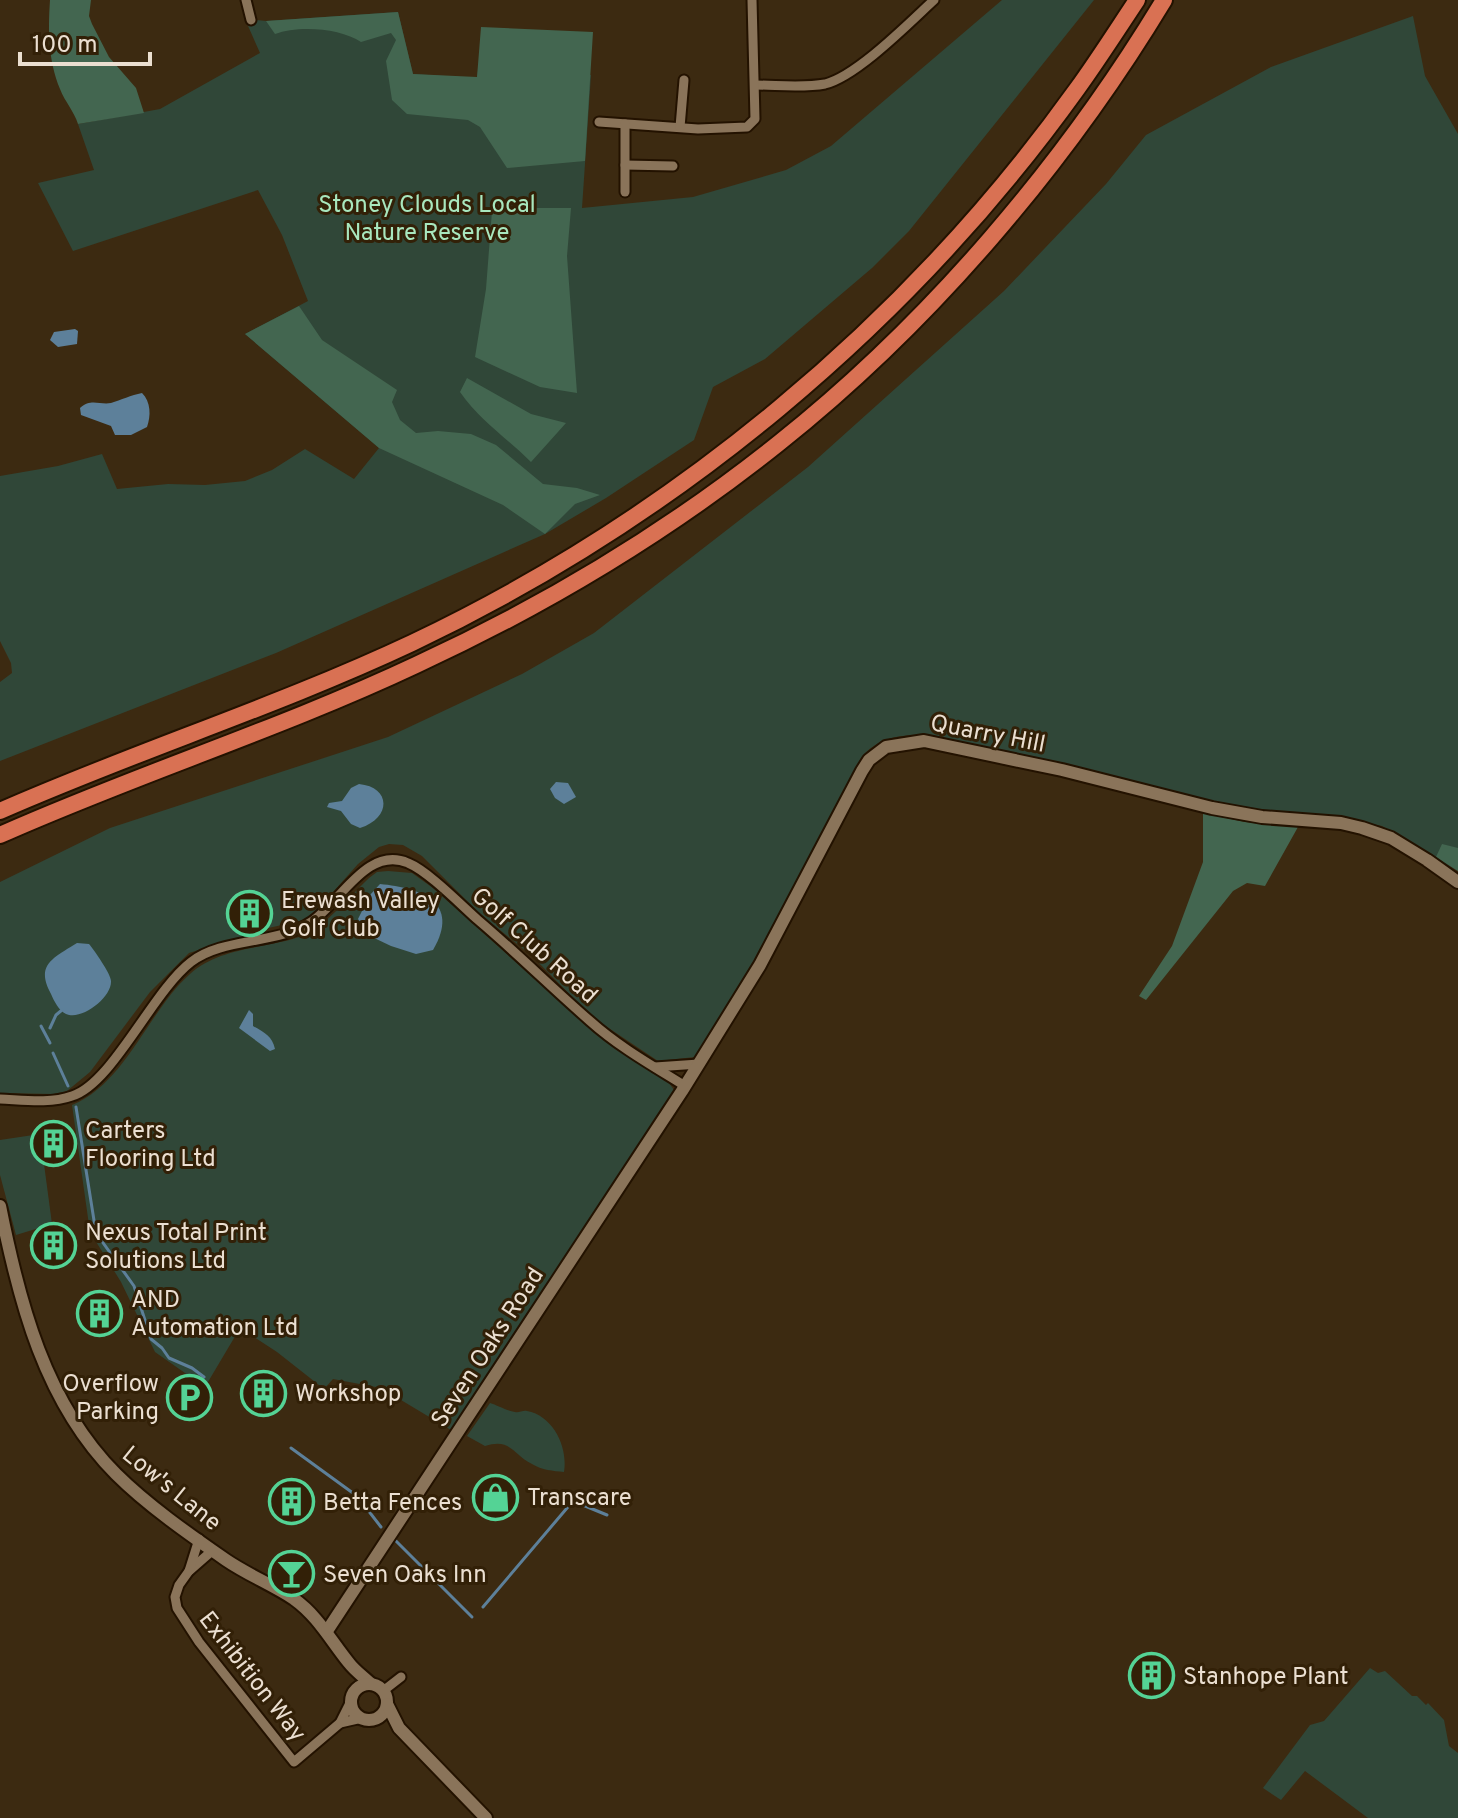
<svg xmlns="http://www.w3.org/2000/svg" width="1458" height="1818" viewBox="0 0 1458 1818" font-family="Overpass,sans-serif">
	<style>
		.green { fill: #304738 }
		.forest { fill: #436650 }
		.water { fill: #5d809a }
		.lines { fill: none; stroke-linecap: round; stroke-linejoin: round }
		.stream { stroke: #5d809a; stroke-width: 3 }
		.street-casing { stroke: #231200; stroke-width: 13 }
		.secondary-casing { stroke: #231200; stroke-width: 16 }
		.highway-casing { stroke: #231200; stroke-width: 20 }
		.street { stroke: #8a745a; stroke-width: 9 }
		.secondary { stroke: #8a745a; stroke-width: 12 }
		.highway { stroke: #d97153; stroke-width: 16 }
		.labels { text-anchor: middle; stroke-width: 6; stroke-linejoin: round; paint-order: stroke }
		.park-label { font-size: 24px; fill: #a8e7be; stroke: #322007 }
		.street-label { font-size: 24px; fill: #ebdfd1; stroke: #322007 }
		.poi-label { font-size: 24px; fill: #ebdfd1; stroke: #322007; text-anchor: start }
	</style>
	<rect width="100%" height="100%" fill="#3c2a11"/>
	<g class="green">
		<polygon points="1002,0 1094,0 909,231 872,268 765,359 713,387 694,440 606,498 545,534 276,653 0,761 0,682 12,673 11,663 0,641 0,476 58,466 102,454 117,489 168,484 205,485 245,481 272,470 305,449 354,479 379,448 245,334 308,301 282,235 258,190 73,251 38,183 94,170 78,124 160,109 260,53 245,19 266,21 398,12 413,74 477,78 478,71 591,75 582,208 693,197 786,170 831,146"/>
		<path d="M1413,16L1425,76L1458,134V871L1382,826L1333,816L1278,813L1222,804L1056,762L920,735C896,735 876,739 861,758L754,960L695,1057L658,1061L607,1027L589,1014L533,957L478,912L422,856L403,845L389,844L379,847L358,864L317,910L304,920L264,929L266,936L221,943L189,953L150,992L90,1072L67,1091L54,1094L0,1093V882L110,828L388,737L522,674L594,633L808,467L1004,291L1106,184L1146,135L1271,67Z"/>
		<path d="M388,871L412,873L433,888L594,1032L669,1083L674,1090L451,1430L381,1388L333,1379L324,1389L277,1352L240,1328L205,1387L155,1352L121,1282L90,1232L72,1105C126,1083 148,1011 190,974C221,946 268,949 305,935C322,929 354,892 369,878L377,872Z"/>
		<polygon points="40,1134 52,1224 16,1235 0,1175 0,1140"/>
		<path d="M490,1403C497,1405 507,1411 515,1412C519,1413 523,1410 527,1411C554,1416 568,1448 564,1472C553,1471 542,1470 532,1464C512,1454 511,1438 485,1446L467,1436Z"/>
		<polygon points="1370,1668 1378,1673 1385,1671 1412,1696 1417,1696 1426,1705 1428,1703 1444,1720 1449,1746 1458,1753 1458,1818 1368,1818 1305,1771 1281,1800 1263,1788 1310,1725 1324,1721"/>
	</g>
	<g class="forest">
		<path d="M50,0H91L89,16L92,24L109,57L136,88L144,113L78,124C74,111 65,102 60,89C48,59 48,32 50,0Z"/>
		<path d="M398,12L413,74L477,77L481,27L593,32L585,161L507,168L480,127L468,120L407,114L392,100L386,61L396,40L391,33L361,42C341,28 298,25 275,34L266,21Z"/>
		<polygon points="527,208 571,208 567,256 577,393 540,387 475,357 486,289 492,211"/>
		<polygon points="299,306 322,340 397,390 392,402 400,420 416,433 438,431 471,434 496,445 543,484 577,488 600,495 575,504 545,534 503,505 379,448 245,334"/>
		<path d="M467,378L531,414L566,423L531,462C506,437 480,421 460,392Z"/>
		<polygon points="1203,813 1245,822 1298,827 1265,886 1247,883 1233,891 1146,1000 1139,996 1172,946 1203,862"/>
		<polygon points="1442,844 1458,848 1458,871 1436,857"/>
	</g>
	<g class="water">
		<polygon points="75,329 78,331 77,344 58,347 50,340 54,332"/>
		<path d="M142,393C151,402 151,416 147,427L131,435H115L111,426L81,415L80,408C91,398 99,405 111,403C121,400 131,395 142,393Z"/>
		<polygon points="556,782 568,783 576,797 564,804 555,798 550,789"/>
		<path d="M359,784C391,787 392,818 360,828L351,824L341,811L327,807L329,803L342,801L351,788Z"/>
		<path d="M380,884C421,888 461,902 433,950L416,954L391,946L370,936L358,919L370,895Z"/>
		<path d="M77,943L89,944C94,950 111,974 111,981C112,997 82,1021 66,1014C59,1011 54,1001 51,994C35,965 53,958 77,943Z"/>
		<path d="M249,1010L253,1014V1026C265,1033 272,1036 275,1049L270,1051L239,1028Z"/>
	</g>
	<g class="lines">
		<g class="stream">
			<polyline points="41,1026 50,1043"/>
			<polyline points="50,1028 56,1015 62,1010"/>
			<polyline points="53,1053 68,1086"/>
			<polyline points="76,1107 96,1233 134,1286 151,1339 162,1348 169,1358 192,1368 204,1377"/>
			<polyline points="291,1448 357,1496 381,1527"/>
			<polyline points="395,1540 472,1617"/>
			<polyline points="483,1607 573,1501 607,1515"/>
		</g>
		<defs>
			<g id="street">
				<polyline points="246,0 251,20"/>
				<path d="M755,85C777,85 803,88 825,84C857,76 909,23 934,0"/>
				<polyline points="599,122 698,129 747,127 755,119 752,0"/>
				<polyline points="680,127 684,80"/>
				<polyline points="625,165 673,166"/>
				<polyline points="625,192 625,124"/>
				<polyline points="655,1067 699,1064"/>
				<path d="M0,1099C23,1100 50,1104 72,1096C112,1084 153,991 191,962C223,937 277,945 311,922C340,903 367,845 408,863C428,871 461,905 478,920C517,953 552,988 590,1021C619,1047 653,1066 685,1086"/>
				<polyline points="213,1550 189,1571 179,1585 175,1597 177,1608 199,1642 294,1762 340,1723 351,1701"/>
				<polyline points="189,1571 199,1539"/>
				<polyline points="383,1691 401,1677"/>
				<polyline points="340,1723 362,1718"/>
			</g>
			<g id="secondary">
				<path d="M0,1206C19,1302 45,1403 116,1474C147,1505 190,1535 226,1560C248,1575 273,1585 294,1599C318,1616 331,1641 349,1663C355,1671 364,1677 371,1684"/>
				<polyline points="327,1631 682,1091 760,965 862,771 869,760 886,747 924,741 1062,770 1212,808 1262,817 1341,823 1362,828 1391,838 1427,860 1458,882"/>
				<circle cx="369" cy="1702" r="18"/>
				<polyline points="387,1704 399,1728 486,1818"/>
			</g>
			<g id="highway">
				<path d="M0,811C136,751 278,706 412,643C675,518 907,326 1077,89C1098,60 1117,30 1137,0"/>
				<path d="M0,835C137,774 280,729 416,665C544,606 669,531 779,443C930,323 1065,164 1164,0"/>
			</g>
		</defs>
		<use href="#street" class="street-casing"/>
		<use href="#secondary" class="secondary-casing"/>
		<use href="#highway" class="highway-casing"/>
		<use href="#street" class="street"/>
		<use href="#secondary" class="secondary"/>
		<use href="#highway" class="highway"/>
	</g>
	<defs>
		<symbol id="building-ring" viewBox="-11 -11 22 22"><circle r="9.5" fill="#322007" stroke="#54d395" stroke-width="1.5"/><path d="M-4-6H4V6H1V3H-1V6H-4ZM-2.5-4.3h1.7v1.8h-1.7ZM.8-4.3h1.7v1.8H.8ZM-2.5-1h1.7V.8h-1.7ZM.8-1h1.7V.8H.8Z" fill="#54d395"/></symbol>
		<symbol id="parking-ring" viewBox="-11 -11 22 22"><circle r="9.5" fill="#322007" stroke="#54d395" stroke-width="1.5"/><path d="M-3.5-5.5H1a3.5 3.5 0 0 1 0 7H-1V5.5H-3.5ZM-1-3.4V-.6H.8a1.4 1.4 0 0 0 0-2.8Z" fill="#54d395"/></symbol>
		<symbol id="shop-ring" viewBox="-11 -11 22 22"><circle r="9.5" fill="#322007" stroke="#54d395" stroke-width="1.5"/><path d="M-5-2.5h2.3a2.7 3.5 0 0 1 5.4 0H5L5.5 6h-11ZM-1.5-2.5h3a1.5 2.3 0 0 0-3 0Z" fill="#54d395"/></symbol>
		<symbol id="bar-ring" viewBox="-11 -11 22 22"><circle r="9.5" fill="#322007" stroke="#54d395" stroke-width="1.5"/><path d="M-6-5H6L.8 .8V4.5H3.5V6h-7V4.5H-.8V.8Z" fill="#54d395"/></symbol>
	</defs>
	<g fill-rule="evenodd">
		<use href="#building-ring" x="224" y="888" width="51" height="51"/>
		<use href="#building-ring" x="28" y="1118" width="51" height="51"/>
		<use href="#building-ring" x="28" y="1220" width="51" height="51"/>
		<use href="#building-ring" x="74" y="1288" width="51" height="51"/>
		<use href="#building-ring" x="238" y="1368" width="51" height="51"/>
		<use href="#parking-ring" x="164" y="1372" width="51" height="51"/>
		<use href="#shop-ring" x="470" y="1472" width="51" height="51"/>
		<use href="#building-ring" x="266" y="1476" width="51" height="51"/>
		<use href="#bar-ring" x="266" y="1548" width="51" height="51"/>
		<use href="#building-ring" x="1126" y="1650" width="51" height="51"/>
	</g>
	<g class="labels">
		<g class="park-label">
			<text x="427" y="212">Stoney Clouds Local<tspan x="427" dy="28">Nature Reserve</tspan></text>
		</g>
		<g class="street-label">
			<text transform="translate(988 733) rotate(11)" y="8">Quarry Hill</text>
			<text transform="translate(535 945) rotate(42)" y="8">Golf Club Road</text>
			<text transform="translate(487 1347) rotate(-57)" y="8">Seven Oaks Road</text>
			<text transform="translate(172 1488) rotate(39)" y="8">Low's Lane</text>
			<text transform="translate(253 1676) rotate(52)" y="8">Exhibition Way</text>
		</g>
		<g class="poi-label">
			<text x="281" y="908">Erewash Valley<tspan x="281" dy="28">Golf Club</tspan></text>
			<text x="85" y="1138">Carters<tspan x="85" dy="28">Flooring Ltd</tspan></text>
			<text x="85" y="1240">Nexus Total Print<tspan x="85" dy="28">Solutions Ltd</tspan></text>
			<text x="131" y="1307">AND<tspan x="131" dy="28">Automation Ltd</tspan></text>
			<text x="159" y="1391" text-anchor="end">Overflow<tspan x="159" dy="28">Parking</tspan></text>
			<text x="295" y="1401">Workshop</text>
			<text x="527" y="1505">Transcare</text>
			<text x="323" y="1510">Betta Fences</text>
			<text x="323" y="1582">Seven Oaks Inn</text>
			<text x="1183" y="1684">Stanhope Plant</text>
		</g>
	</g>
	<path d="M20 52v12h130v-12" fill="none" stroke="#ebdfd1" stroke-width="4"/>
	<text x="32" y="52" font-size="24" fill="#ebdfd1" stroke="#322007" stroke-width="6" paint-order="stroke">100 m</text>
</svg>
